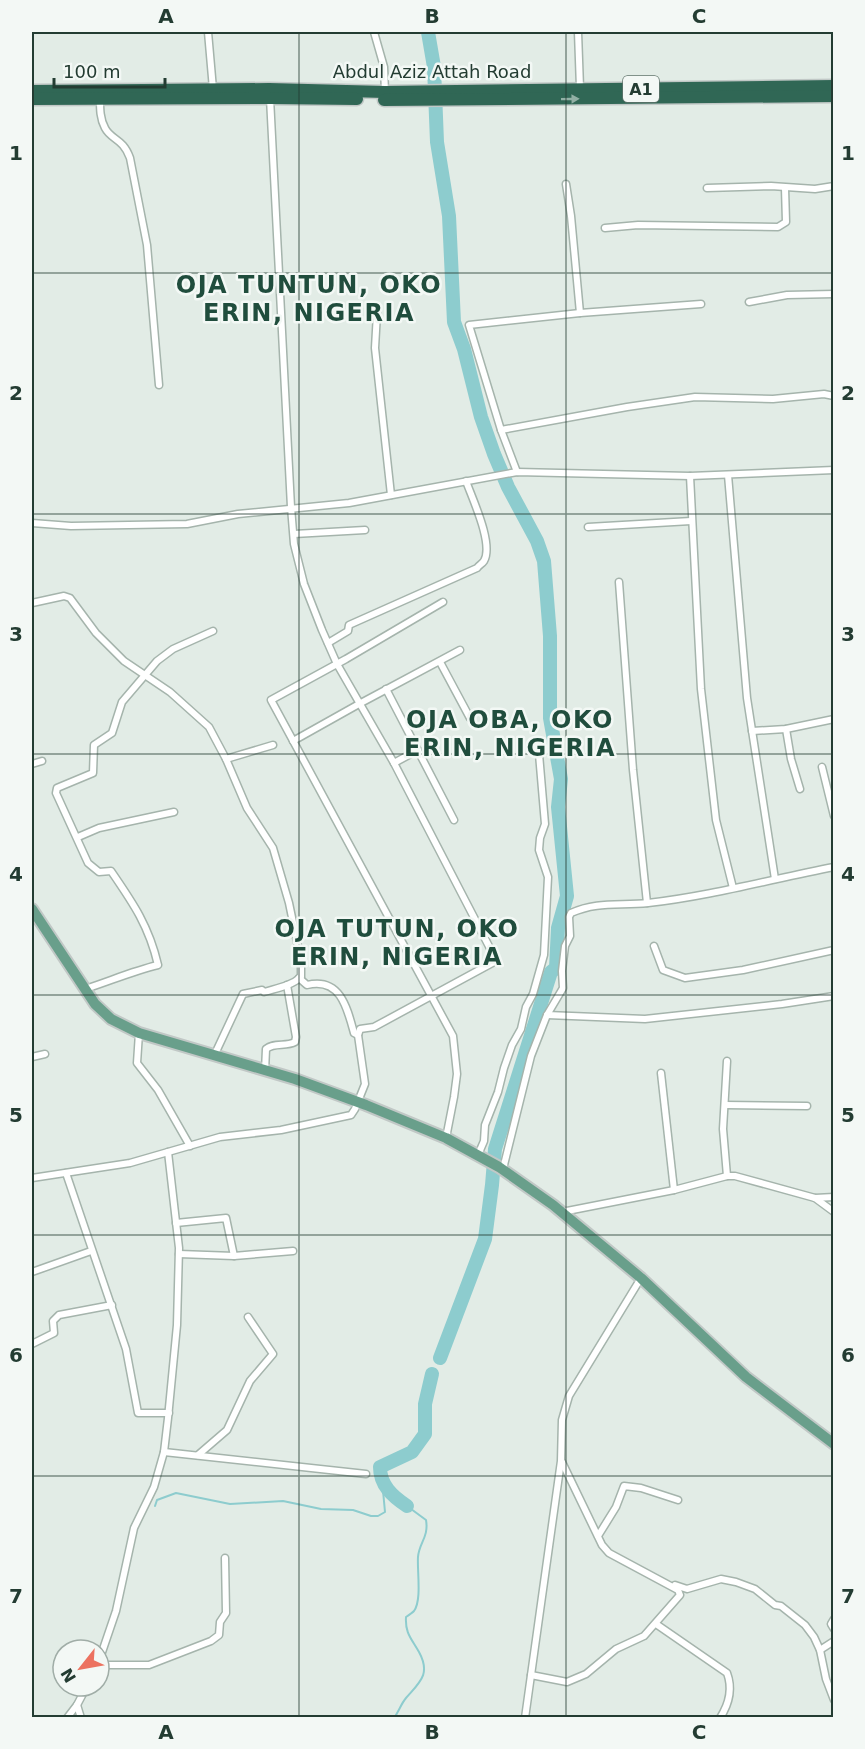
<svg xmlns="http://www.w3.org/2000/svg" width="865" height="1749" viewBox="0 0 865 1749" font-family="'DejaVu Sans',sans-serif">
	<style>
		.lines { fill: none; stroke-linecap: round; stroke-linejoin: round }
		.stream { stroke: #8dccce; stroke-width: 2 }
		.river { stroke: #8dccce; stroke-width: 14 }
		.street-casing { stroke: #a5b4ac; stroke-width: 9 }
		.primary-casing { stroke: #c1c8c6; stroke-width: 14 }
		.highway-casing { stroke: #c1c8c6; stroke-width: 15 }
		.street { stroke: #fff; stroke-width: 6 }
		.primary { stroke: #699f8b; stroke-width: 10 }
		.highway { stroke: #306755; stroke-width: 12 }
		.oneway { fill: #92b0a5 }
		.grid { fill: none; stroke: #233c32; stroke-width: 1.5; stroke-opacity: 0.55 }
		.labels { text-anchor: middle; stroke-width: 5; stroke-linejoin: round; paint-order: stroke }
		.shield { fill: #f3f8f5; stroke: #61746c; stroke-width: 1.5 }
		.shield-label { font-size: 16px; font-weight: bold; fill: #233c32 }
		.street-label { font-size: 18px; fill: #233c32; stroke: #f3f8f5 }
		.district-label { font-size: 24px; font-weight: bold; letter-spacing: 1.5px; fill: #204d3d; stroke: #f3f8f5 }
		.neatline { fill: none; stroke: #233c32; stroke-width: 2 }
		.grid-label { font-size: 20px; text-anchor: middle; font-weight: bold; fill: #233c32 }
	</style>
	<rect width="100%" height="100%" fill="#e2ece6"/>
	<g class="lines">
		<g class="stream">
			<polyline points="155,1506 157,1500 176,1493 230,1504 283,1501 321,1509 353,1510 371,1516 378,1516 385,1512 382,1480"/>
			<path d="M394,1718C399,1711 401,1704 406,1698C420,1682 431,1674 419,1652C411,1638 405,1633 406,1617C409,1615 412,1613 414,1611C422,1600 417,1571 418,1557C419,1543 429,1537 426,1520L407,1506"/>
		</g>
		<g class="river">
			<polyline points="428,32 434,67 437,142 449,216 454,322 464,349 481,417 494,454 508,487 537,541 544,561 550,636 550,718 561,779 558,807 567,896 558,928 556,968 551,972 495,1149 492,1185 485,1239 440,1358"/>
			<path d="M407,1506C392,1496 380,1485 380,1467L412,1452L425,1434V1404L432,1374"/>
		</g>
		<defs>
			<g id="street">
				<polyline points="208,32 213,89"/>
				<polyline points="374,32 384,67 385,92"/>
				<polyline points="578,32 580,88"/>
				<path d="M100,99C100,109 100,119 105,128C111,140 123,138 130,158L147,245L159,385"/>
				<polyline points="566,184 571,216 580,313"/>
				<polyline points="707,188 771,186 815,189 834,186"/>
				<polyline points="605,228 638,225 778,227 786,222 785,188"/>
				<polyline points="749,302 787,295 834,294"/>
				<polyline points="377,313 375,348 391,495"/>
				<polyline points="501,430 627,407 695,397 773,399 824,394 834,396"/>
				<polyline points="517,472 501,430 469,325 580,313 701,304"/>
				<polyline points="728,475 747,698 775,879"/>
				<polyline points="690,476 701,689 716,820 733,888"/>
				<polyline points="32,523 71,526 187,524 238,514 349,503 517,472 690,476 834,470"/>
				<polyline points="588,527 691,521"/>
				<polyline points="294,534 365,530"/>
				<polyline points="619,582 633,770 647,903"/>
				<polyline points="443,602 346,659 271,700 453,1036 457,1074 454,1097 446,1138"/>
				<path d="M32,603L64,596L70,598L96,633L124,661L170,692L209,727L226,759L247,808L273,848L289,903L301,961V977C291,986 277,988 264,992L262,990L243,994L214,1056"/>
				<path d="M328,643L348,631L349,625L477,568C479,565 482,564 484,561C494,544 472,498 466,481"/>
				<polyline points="440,662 470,718"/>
				<polyline points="386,689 454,820"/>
				<polyline points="786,729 791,759 800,789"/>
				<polyline points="752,731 786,729 834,719"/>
				<polyline points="293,741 359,704 460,650"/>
				<polyline points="226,759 273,745"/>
				<polyline points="394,763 418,750"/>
				<polyline points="32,764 42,761"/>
				<polyline points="822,767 834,816"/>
				<polyline points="78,837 99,828 174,812"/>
				<polyline points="654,946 663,970 685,978 743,970 834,950"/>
				<path d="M299,978L307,985C340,977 347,1007 354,1033L358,1035"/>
				<path d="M85,989C110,981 133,971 158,965C149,926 133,903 111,871L99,872L88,863L56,793L57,788L93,773L94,745L112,733L122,702L157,661L173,649L213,631"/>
				<polyline points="547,1015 645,1019 782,1004 834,996"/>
				<polyline points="139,1033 137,1063 158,1090 190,1146"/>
				<polyline points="32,1057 45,1054"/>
				<polyline points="727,1061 723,1129 727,1176"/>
				<path d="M265,1071L266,1049C274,1042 286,1047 295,1042L296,1037L287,985"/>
				<polyline points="661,1073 674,1190"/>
				<polyline points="725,1105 807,1106"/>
				<polyline points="478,1155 484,1141 485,1125 498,1092 504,1068 512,1045 521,1029 526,1007 533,994 544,955 548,877 539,850 540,838 545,824 539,754"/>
				<path d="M503,1169L531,1056L547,1015L563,988L562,971L565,946L570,936L569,917L571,913C597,901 620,906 648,903C710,896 772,879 834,867"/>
				<polyline points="66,1173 126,1349 138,1413 169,1413"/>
				<polyline points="32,1178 130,1163 220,1137 281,1130 351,1115 355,1109 365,1084 358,1035 360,1029 374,1027 494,962 494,956 394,763 337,664 322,630 304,584 294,544 291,507 270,98"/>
				<polyline points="815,1198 834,1197"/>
				<polyline points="562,1212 674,1190 727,1176 735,1176 815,1198 834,1212"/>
				<polyline points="176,1223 226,1218 234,1256"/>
				<polyline points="179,1254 234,1256 293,1251"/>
				<polyline points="32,1272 91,1251"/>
				<polyline points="32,1344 54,1333 53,1321 59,1315 112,1305"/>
				<polyline points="164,1452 366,1474"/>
				<polyline points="198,1455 227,1430 250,1381 273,1354 248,1317"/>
				<polyline points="598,1536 616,1507 624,1486 641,1488 678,1500"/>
				<polyline points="675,1585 687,1589 721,1579 736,1582 755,1589 775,1605 781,1606 805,1625 814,1637 820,1650 826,1679 834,1700"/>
				<polyline points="834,1619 831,1624 834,1629"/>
				<path d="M656,1624L727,1673C733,1689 729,1704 720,1718"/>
				<polyline points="820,1650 834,1641"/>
				<polyline points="99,1661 116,1611 134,1528 154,1487 164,1452 168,1418 177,1325 179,1248 168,1152"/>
				<polyline points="99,1665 149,1665 211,1641 219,1635 220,1622 226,1613 225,1558"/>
				<polyline points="531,1675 567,1682 586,1674 616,1649 644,1636 680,1595 678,1590 609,1553 602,1545 562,1462"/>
				<polyline points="77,1705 81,1718"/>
				<polyline points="67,1718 77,1705 87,1686"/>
				<polyline points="525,1718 561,1461 562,1420 569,1396 641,1278"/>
			</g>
			<polyline id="primary" points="32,909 95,1004 111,1019 139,1033 295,1079 366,1105 446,1138 499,1167 553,1205 641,1278 746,1377 834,1444"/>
			<g id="highway">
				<polyline points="32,91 269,89 385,92 834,86"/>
				<polyline points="32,99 270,98 357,99"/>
				<polyline points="384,100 834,96"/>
			</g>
		</defs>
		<use href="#street" class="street-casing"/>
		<use href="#primary" class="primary-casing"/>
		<use href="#highway" class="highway-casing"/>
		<use href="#street" class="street"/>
		<use href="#primary" class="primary"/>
		<use href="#highway" class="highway"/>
	</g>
	<defs><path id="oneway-solid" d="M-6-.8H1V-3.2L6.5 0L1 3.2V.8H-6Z" transform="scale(1.5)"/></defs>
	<use class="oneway" href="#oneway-solid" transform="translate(570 99) rotate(-1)"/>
	<path class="grid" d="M299,32V1718M566,32V1718M32,273H834M32,514H834M32,754H834M32,995H834M32,1235H834M32,1476H834"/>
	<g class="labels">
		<rect class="shield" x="623" y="76" width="36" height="26" rx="4.5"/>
		<g class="shield-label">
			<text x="641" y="95">A1</text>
		</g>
		<g class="street-label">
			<text x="432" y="78">Abdul Aziz Attah Road</text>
		</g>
		<g class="district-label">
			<text x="309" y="293">OJA TUNTUN, OKO<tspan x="309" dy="28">ERIN, NIGERIA</tspan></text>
			<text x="510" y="728">OJA OBA, OKO<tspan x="510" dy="28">ERIN, NIGERIA</tspan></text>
			<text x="397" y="937">OJA TUTUN, OKO<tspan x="397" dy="28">ERIN, NIGERIA</tspan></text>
		</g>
	</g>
	<rect width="865" height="1749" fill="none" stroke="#f3f8f5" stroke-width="66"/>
	<g transform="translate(81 1668) rotate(239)"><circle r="28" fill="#f3f8f5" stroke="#a0ada7" stroke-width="1.5"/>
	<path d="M0-4.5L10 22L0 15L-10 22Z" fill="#ec7260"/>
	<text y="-9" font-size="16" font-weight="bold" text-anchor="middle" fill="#233c32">N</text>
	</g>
	<path d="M54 78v9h111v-9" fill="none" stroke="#233c32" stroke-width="3"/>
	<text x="63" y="78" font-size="18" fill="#233c32" stroke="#f3f8f5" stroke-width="4.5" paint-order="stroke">100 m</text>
	<rect x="33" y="33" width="799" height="1683" class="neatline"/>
	<g class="grid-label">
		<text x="166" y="23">A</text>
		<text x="432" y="23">B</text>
		<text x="699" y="23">C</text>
		<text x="16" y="160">1</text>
		<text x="848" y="160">1</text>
		<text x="16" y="400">2</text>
		<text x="848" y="400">2</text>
		<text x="16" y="641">3</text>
		<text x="848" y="641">3</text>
		<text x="16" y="881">4</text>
		<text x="848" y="881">4</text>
		<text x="16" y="1122">5</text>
		<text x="848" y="1122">5</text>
		<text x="16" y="1362">6</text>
		<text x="848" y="1362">6</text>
		<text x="16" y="1603">7</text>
		<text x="848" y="1603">7</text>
		<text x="166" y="1739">A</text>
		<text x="432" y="1739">B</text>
		<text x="699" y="1739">C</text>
	</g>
</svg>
